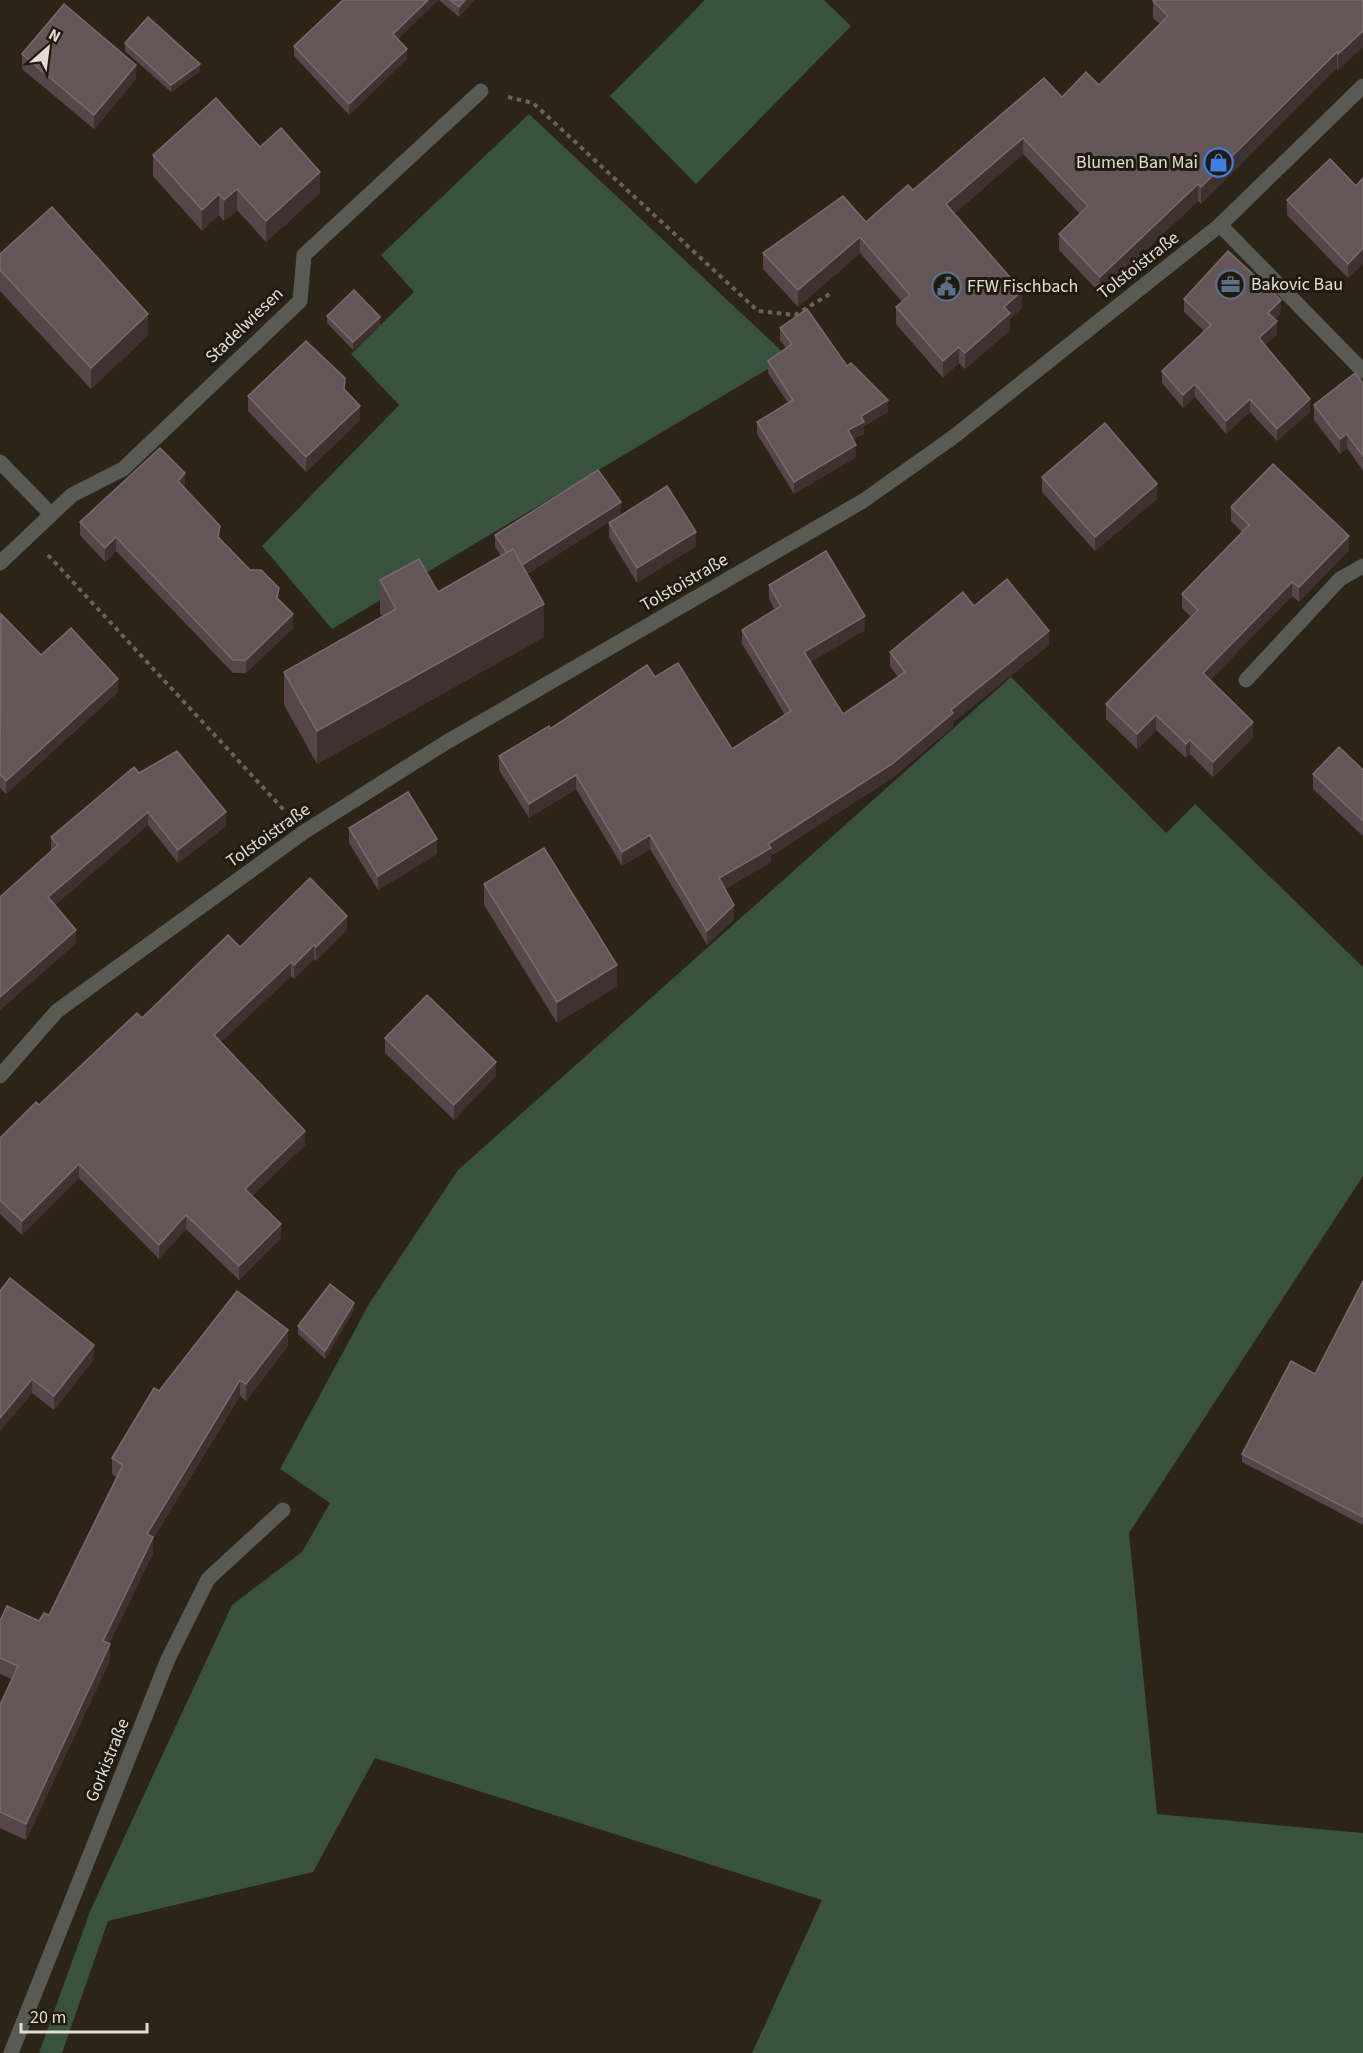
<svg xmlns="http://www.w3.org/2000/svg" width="1363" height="2053" viewBox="0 0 1363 2053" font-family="'Source Sans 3',sans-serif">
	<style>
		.green { fill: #39523d }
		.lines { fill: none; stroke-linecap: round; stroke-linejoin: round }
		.path { stroke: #696357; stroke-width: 4; stroke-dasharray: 4.5 4.5; stroke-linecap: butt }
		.lane { stroke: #595a54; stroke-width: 15 }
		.street { stroke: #595a54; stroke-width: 15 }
		.wall { fill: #564549 }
		.shaded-wall { fill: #3e312f }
		.building { fill: #645658; stroke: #786b6c; stroke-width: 1.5 }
		.labels { text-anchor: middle; stroke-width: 6; stroke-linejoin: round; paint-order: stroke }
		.poi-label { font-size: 18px; fill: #e1ddd4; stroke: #211a0e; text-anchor: start }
		.street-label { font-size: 18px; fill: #e1ddd4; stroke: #211a0e }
	</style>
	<rect width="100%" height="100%" fill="#2b2417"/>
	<g class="green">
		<polygon points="705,0 824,0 851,26 696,184 610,96"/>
		<polygon points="529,114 788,357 332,629 262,546 399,405 351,354 414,292 381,255"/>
		<polygon points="1011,677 1166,833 1195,804 1363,967 1363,1176 1129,1533 1157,1814 1363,1833 1363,2053 752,2053 822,1900 375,1758 313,1872 108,1921 62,2053 39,2053 91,1909 232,1605 302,1552 330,1503 280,1469 369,1304 458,1170"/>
	</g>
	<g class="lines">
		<g class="path">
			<polyline points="508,97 533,103 758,311 795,315 833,292"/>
			<polyline points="48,555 284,810"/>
		</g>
		<polyline class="lane" points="1246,680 1340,579 1363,566"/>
		<g class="street">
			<polyline points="1220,225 1363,371"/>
			<polyline points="0,462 51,514"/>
			<polyline points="0,563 72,495 123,469 300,301 304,255 481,91"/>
			<polyline points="0,1076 57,1011 304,832 445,743 863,501 952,438 1220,225 1363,86"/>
			<polyline points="11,2053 168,1659 208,1579 283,1510"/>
		</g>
	</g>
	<g class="wall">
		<polygon points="438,0 398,39 407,59 349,115 294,56 294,46"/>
		<polygon points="439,0 474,0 459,17"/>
		<polygon points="1363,0 1363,47 1338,70 1337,68 1201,204 1198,201 1100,293 1059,250 1059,234 1080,214 1023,154 954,214 1022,308 1010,319 1010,330 965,369 959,363 943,378 896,324 896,307 902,302 860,253 798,307 763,269 763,253 866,222 913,190 1062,97 1099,85 1160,24 1153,18 1153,1"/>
		<polygon points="125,43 200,71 171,92 125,51"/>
		<polygon points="22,54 136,79 94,129 22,69"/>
		<polygon points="260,147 320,193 266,242 237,210 224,221 219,215 202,231 153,176 153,155"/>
		<polygon points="1363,178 1363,263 1348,278 1287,215 1287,200 1356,186"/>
		<polygon points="0,254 148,335 91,389 0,291"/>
		<polygon points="1184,299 1281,312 1275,319 1277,334 1265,345 1310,412 1277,441 1250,412 1226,434 1195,397 1183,408 1162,383 1162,371 1204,331 1184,312"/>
		<polygon points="327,316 380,325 353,350 327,323"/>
		<polygon points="780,328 847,366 888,412 864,426 864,434 853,439 856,457 794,494 757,434 757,422 788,403 768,373 768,361 786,348 780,340"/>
		<polygon points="1363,383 1363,471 1347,448 1340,454 1314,420 1314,405"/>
		<polygon points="345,390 360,420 306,472 248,411 248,396"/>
		<polygon points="1042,477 1157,499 1095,551 1042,492"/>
		<polygon points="185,487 184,488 220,538 279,600 293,628 246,673 233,673 116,551 105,562 80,535 80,522"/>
		<polygon points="1231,507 1349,550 1299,602 1292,596 1210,680 1253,737 1213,777 1190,754 1186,758 1156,730 1137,749 1106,719 1106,704 1191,617 1182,608 1182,594 1242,532 1231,521"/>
		<polygon points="621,514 527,574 544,637 317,764 284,705 284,672 382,616 380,613 380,580 438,592 501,556 495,547 495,535"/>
		<polygon points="609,523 696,546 637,583 609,537"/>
		<polygon points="769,585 865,630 810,662 843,714 898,677 890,666 890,652 974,606 1049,645 953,722 953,727 892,778 771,856 771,862 725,889 734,919 707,945 650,849 622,866 576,789 529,818 499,770 499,756 550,729 655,677 732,749 785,715 742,644 742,630 775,610 769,599"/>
		<polygon points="0,615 41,655 118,692 6,794 0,788"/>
		<polygon points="1363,770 1363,836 1313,789 1313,774"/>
		<polygon points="139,773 226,826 178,863 148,825 55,905 76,943 0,1010 52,851 51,850 51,837"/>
		<polygon points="349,828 437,854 378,890 349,843"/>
		<polygon points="484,884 617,986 557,1023 484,905"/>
		<polygon points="347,930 316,961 314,959 294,979 291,976 221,1042 305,1145 252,1196 281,1238 239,1280 186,1229 159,1259 79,1178 22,1235 0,1214 0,1138 142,1018 240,947"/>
		<polygon points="385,1038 496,1076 454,1120 385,1053"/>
		<polygon points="1363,1281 1363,1525 1242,1462 1242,1454 1315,1374"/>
		<polygon points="0,1291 94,1359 54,1410 32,1393 0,1431"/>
		<polygon points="354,1310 325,1359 298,1334 298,1326"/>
		<polygon points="288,1346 246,1401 240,1396 153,1539 153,1553 109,1644 110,1660 26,1840 0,1828 0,1705 12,1679 0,1674 0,1621 39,1621 49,1615 116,1477 112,1474 112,1458 159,1391"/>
	</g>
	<g class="shaded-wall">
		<polygon points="428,0 438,0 393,44 393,34"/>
		<polygon points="465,0 474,0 459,17 459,7"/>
		<polygon points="1363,31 1363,47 1338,70 1338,54"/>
		<polygon points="407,49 407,59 349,115 349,104"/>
		<polygon points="1337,52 1337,68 1201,204 1201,187"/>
		<polygon points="200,64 200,71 171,92 171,85"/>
		<polygon points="136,65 136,79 94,129 94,115"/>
		<polygon points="1023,138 1023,154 946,221 946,204"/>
		<polygon points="320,172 320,193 266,242 266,221"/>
		<polygon points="1198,184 1198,201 1100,293 1100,277"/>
		<polygon points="237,189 237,210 224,221 224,200"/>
		<polygon points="219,194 219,215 202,231 202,210"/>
		<polygon points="860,237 860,253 798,307 798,290"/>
		<polygon points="1363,248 1363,263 1348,278 1348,264"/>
		<polygon points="1022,291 1022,308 1010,319 1010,330 965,369 965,353 1004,307"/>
		<polygon points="1281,300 1281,312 1268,326 1268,313"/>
		<polygon points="148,314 148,335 91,389 91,368"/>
		<polygon points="380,317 380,325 353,350 353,342"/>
		<polygon points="1277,321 1277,334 1259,351 1259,338"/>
		<polygon points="959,347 959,363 943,378 943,361"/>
		<polygon points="1195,384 1195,397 1183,408 1183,395"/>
		<polygon points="1250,399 1250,412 1226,434 1226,421"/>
		<polygon points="1310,399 1310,412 1277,441 1277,429"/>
		<polygon points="888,400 888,412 864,426 864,434 848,442 848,430 861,416"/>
		<polygon points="360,406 360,420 306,472 306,457"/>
		<polygon points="1347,434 1347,448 1340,454 1340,439"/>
		<polygon points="856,445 856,457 794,494 794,482"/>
		<polygon points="185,473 185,487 178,494 178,481"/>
		<polygon points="1157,484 1157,499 1095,551 1095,537"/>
		<polygon points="621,502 621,514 517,581 517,569"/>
		<polygon points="696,532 696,546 637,583 637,568"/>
		<polygon points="1349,536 1349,550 1299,602 1299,587"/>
		<polygon points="116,537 116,551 105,562 105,548"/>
		<polygon points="1292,582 1292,596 1203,688 1203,673"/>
		<polygon points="544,604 544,637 317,764 317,731"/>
		<polygon points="293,614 293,628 246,673 246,660"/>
		<polygon points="865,616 865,630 804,666 804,652"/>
		<polygon points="1049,631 1049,645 953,722 953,727 892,778 771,856 771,862 719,892 719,878 768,844 951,710"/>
		<polygon points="118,679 118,692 6,794 6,781"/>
		<polygon points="1156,715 1156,730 1137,749 1137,734"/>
		<polygon points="1253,722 1253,737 1213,777 1213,762"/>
		<polygon points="1190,740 1190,754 1186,758 1186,744"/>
		<polygon points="576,775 576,789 529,818 529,804"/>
		<polygon points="148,812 148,825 48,911 48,897"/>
		<polygon points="226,812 226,826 178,863 178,850"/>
		<polygon points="650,835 650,849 622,866 622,852"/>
		<polygon points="437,839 437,854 378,890 378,876"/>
		<polygon points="734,905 734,919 707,945 707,931"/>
		<polygon points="347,916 347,930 316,961 316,947"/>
		<polygon points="76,930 76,943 0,1010 0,997"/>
		<polygon points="314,945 314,959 294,979 294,965"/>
		<polygon points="291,962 291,976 214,1049 214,1035"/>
		<polygon points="617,965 617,986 557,1023 557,1002"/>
		<polygon points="496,1062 496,1076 454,1120 454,1105"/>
		<polygon points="305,1131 305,1145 245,1203 245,1189"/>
		<polygon points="79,1164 79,1178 22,1235 22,1221"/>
		<polygon points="186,1215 186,1229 159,1259 159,1245"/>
		<polygon points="281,1224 281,1238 239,1280 239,1266"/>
		<polygon points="354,1303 354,1310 325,1359 325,1351"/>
		<polygon points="288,1330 288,1346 246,1401 246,1384"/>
		<polygon points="94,1345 94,1359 54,1410 54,1396"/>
		<polygon points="32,1379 32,1393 0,1431 0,1418"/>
		<polygon points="240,1380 240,1396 153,1539 153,1553 103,1657 103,1641 147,1534"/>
		<polygon points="110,1644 110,1660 26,1840 26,1824"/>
	</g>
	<g class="building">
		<polygon points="343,0 428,0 393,34 407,49 349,104 294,46"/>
		<polygon points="450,0 465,0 459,7"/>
		<polygon points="1155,0 1363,0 1363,31 1338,54 1337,52 1201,187 1198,184 1100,277 1059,234 1088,206 1023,138 946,204 1022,291 1004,307 1010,313 965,353 959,347 943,361 896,307 910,295 860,237 798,290 763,253 843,196 866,222 908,185 913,190 1044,78 1062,97 1086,72 1099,85 1168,16 1153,1"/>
		<polygon points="64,4 136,65 94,115 22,54"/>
		<polygon points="148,17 200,64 171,85 125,43"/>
		<polygon points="216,98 260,147 281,128 320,172 266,221 237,189 224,200 219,194 202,210 153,155"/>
		<polygon points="1330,159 1356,186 1363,178 1363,248 1348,264 1287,200"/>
		<polygon points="52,207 148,314 91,368 0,270 0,254"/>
		<polygon points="1228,251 1281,300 1268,313 1277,321 1259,338 1310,399 1277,429 1250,399 1226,421 1195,384 1183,395 1162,371 1211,325 1184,299"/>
		<polygon points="354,290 380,317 353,342 327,316"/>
		<polygon points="807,309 847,366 851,363 888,400 861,416 864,422 848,430 856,445 794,482 757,422 793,400 768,361 792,344 780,328"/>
		<polygon points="306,341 345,378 344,389 360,406 306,457 248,396"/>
		<polygon points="1355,373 1363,383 1363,456 1347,434 1340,439 1314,405"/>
		<polygon points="1105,423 1157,484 1095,537 1042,477"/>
		<polygon points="160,448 185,473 178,481 220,526 218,537 250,570 261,570 279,588 277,598 293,614 246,660 233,660 116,537 105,548 80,522"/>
		<polygon points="1273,464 1349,536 1299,587 1292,582 1203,673 1253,722 1213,762 1190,740 1186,744 1156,715 1137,734 1106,704 1198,610 1182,594 1249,525 1231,507"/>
		<polygon points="598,470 621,502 522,565 513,549 507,553 495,535"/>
		<polygon points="667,486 696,532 637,568 609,523"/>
		<polygon points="513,549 544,604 317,731 284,672 396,609 380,580 419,559 438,592"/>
		<polygon points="826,551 865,616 804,652 843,714 905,672 890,652 963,592 974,606 1007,579 1049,631 951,710 953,713 892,764 768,844 771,848 719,878 734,905 707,931 650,835 622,852 576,775 529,804 499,756 549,726 550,729 647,665 655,677 678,663 732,749 791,711 742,630 781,606 769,585"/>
		<polygon points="1,614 41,655 71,628 118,679 6,781 0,774"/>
		<polygon points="1339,747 1363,770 1363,821 1313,774"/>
		<polygon points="177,751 226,812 178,850 148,812 48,897 76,930 0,997 0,897 58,845 51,837 134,767 139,773"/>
		<polygon points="408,792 437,839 378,876 349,828"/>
		<polygon points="544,848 617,965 557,1002 484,884"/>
		<polygon points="310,878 347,916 316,947 314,945 294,965 291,962 214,1035 305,1131 245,1189 281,1224 239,1266 186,1215 159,1245 79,1164 22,1221 0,1200 0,1138 36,1102 39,1105 137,1013 142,1018 228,935 240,947"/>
		<polygon points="427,995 496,1062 454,1105 385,1038"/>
		<polygon points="10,1278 94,1345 54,1396 32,1379 0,1418 0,1291"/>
		<polygon points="1363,1281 1363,1517 1242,1454 1291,1361 1315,1374"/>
		<polygon points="330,1284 354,1303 325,1351 298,1326"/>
		<polygon points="237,1291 288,1330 246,1384 240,1380 147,1534 153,1537 103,1641 110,1644 26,1824 0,1812 0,1705 18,1666 0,1658 0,1621 7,1606 39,1621 44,1613 49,1615 123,1465 112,1458 154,1388 159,1391"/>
	</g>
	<defs>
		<symbol id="shop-ring" viewBox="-11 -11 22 22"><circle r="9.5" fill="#211a0e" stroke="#3f7fe0" stroke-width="1.5"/><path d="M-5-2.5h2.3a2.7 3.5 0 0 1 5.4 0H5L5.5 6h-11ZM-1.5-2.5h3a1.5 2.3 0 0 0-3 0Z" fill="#3f7fe0"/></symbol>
		<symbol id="office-ring" viewBox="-11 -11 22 22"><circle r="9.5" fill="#211a0e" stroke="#5c6f8a" stroke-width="1.5"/><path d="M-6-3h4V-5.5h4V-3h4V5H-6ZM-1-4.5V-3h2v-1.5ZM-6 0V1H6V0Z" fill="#5c6f8a"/></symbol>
		<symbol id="civic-ring" viewBox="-11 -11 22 22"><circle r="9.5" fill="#211a0e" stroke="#5c6f8a" stroke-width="1.5"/><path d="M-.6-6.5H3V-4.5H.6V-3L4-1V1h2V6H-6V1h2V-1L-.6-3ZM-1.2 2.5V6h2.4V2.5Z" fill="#5c6f8a"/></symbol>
	</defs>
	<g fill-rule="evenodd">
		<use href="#shop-ring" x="1202" y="146" width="33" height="33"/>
		<use href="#office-ring" x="1214" y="268" width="33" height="33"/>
		<use href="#civic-ring" x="930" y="270" width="33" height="33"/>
	</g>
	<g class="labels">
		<g class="poi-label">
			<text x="1198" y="168" text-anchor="end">Blumen Ban Mai</text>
			<text x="1251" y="290">Bakovic Bau</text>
			<text x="967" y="292">FFW Fischbach</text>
		</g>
		<g class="street-label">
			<text transform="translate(1138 265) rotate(-38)" y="6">Tolstoistraße</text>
			<text transform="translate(244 325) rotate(-44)" y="6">Stadelwiesen</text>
			<text transform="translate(684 582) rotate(-30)" y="6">Tolstoistraße</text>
			<text transform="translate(268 835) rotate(-35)" y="6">Tolstoistraße</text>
			<text transform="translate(107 1760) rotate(-68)" y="6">Gorkistraße</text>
		</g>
	</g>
	<g transform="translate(48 48) rotate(28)" stroke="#211a0e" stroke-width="4.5" paint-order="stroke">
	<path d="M0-4.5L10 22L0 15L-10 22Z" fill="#e1ddd4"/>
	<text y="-9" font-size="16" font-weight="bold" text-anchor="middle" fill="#e1ddd4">N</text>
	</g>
	<path d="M21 2023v9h126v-9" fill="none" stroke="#e1ddd4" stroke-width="3"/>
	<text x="30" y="2023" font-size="18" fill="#e1ddd4" stroke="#211a0e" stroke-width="4.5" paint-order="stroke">20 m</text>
</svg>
